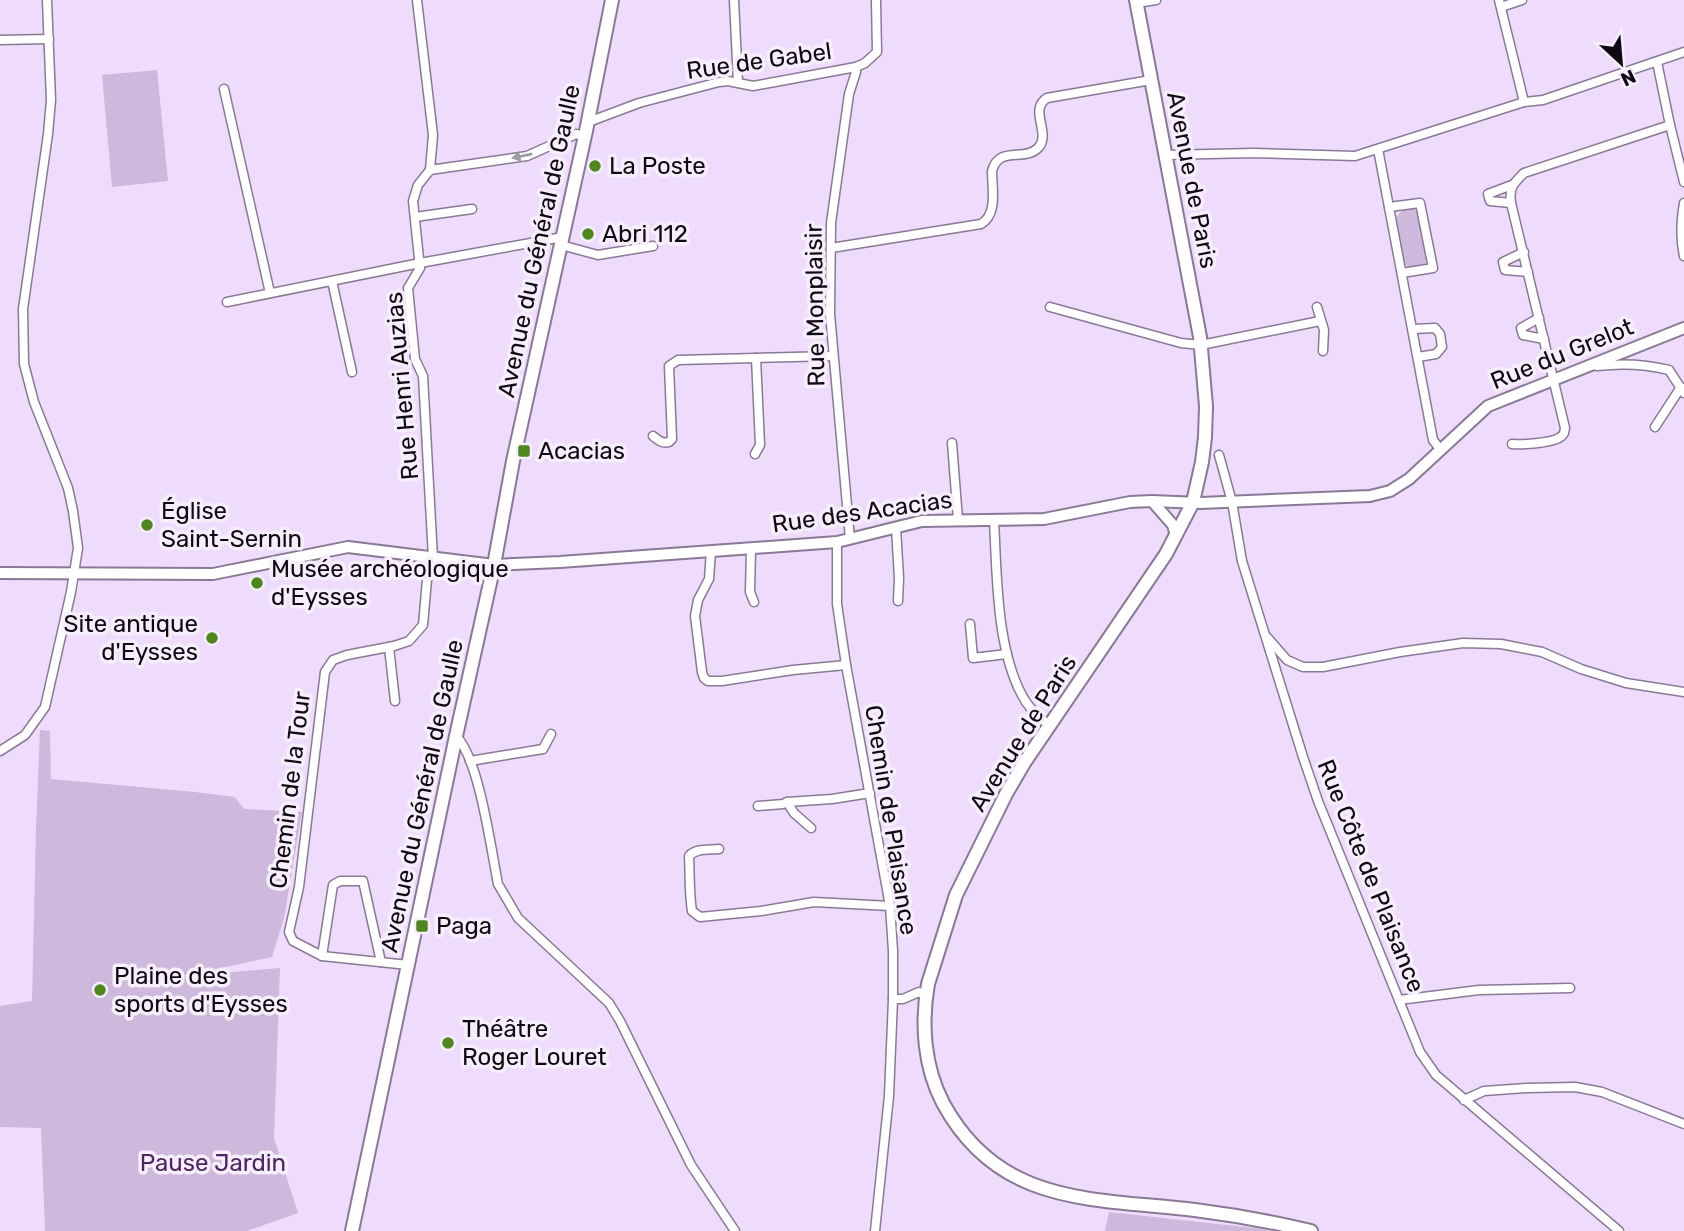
<svg xmlns="http://www.w3.org/2000/svg" width="1684" height="1231" viewBox="0 0 1684 1231" font-family="Rubik,sans-serif">
	<style>
		.green { fill: #ceb8db }
		.lines { fill: none; stroke-linecap: round; stroke-linejoin: round }
		.minor-casing { stroke: #8a7995; stroke-width: 11 }
		.tertiary-casing { stroke: #8a7995; stroke-width: 14 }
		.secondary-casing { stroke: #8a7995; stroke-width: 16 }
		.minor { stroke: #fff; stroke-width: 8 }
		.tertiary { stroke: #fff; stroke-width: 10 }
		.secondary { stroke: #fff; stroke-width: 12 }
		.oneway { fill: #9f9da1 }
		.poi-dot { fill: #50861f; stroke: #f6eefb; stroke-width: 2.5 }
		.labels { text-anchor: middle; stroke-width: 7; stroke-linejoin: round; paint-order: stroke }
		.street-label { font-size: 24px; fill: #0f0913; stroke: #f6eefb }
		.poi-label { font-size: 24px; fill: #0f0913; stroke: #f6eefb; text-anchor: start }
		.park-label { font-size: 24px; fill: #4e2564; stroke: #f6eefb }
	</style>
	<rect width="100%" height="100%" fill="#efdcfc"/>
	<g class="green">
		<polygon points="157,70 168,181 112,187 102,75"/>
		<polygon points="1412,207 1419,213 1427,258 1424,266 1411,269 1405,264 1404,260 1396,218 1402,210"/>
		<polygon points="40,730 50,731 51,779 195,792 235,797 244,809 302,812 284,918 272,957 178,977 280,968 274,1138 298,1213 247,1231 45,1231 41,1128 0,1127 0,1006 32,1001 36,829"/>
		<polygon points="1109,1212 1254,1228 1270,1231 1105,1231"/>
	</g>
	<g class="lines">
		<defs>
			<g id="minor">
				<polyline points="417,0 433,135 430,170"/>
				<polyline points="734,0 738,83"/>
				<polyline points="1499,0 1524,102 1543,100 1684,52"/>
				<polyline points="1137,3 1156,0"/>
				<polyline points="1501,7 1522,0"/>
				<polyline points="0,40 49,39"/>
				<polyline points="224,89 270,293"/>
				<polyline points="588,121 591,121 639,103 719,82 728,81 753,86 856,67"/>
				<polyline points="1670,125 1684,182"/>
				<polyline points="1378,149 1433,440 1440,449"/>
				<polyline points="1165,155 1253,153 1355,156 1524,102"/>
				<polyline points="1511,203 1490,201 1488,194 1512,185"/>
				<path d="M1684,203C1681,221 1680,239 1684,256"/>
				<polyline points="1389,207 1420,203 1433,268 1402,273"/>
				<polyline points="415,217 472,209"/>
				<polyline points="561,245 598,255 653,246"/>
				<path d="M831,248L981,224C998,214 992,189 992,171C999,145 1024,162 1038,148C1052,134 1028,110 1047,98L1151,80"/>
				<polyline points="1524,252 1503,262 1505,270 1528,272"/>
				<polyline points="332,281 352,372"/>
				<polyline points="227,302 420,263 563,237"/>
				<polyline points="1050,307 1181,343 1201,345 1320,321"/>
				<polyline points="1317,307 1324,330 1323,351"/>
				<polyline points="1539,318 1521,328 1523,335 1544,339"/>
				<polyline points="1413,329 1435,328 1440,334 1442,347 1436,354 1418,357"/>
				<path d="M1597,366C1622,363 1645,364 1669,370L1684,393"/>
				<polyline points="1655,427 1681,387"/>
				<path d="M653,436C658,440 662,444 669,442L672,439L669,366L678,360L756,358"/>
				<polyline points="952,443 958,520"/>
				<path d="M1512,444C1522,445 1550,443 1559,438C1565,434 1564,433 1565,428L1511,203C1509,187 1513,184 1524,173L1670,125L1657,62"/>
				<polyline points="755,454 760,445 756,358 833,356"/>
				<polyline points="1219,455 1232,502 1242,561 1303,757 1318,801 1420,1052 1436,1075 1619,1231"/>
				<path d="M994,520C997,575 996,655 1026,702C1032,711 1040,718 1049,725"/>
				<polyline points="896,528 899,578 898,601"/>
				<polyline points="850,539 830,314 831,223 849,94 856,72 856,67 865,63 877,52 876,0"/>
				<polyline points="837,542 837,604 846,665 890,906 893,951 893,999 889,1096 875,1231"/>
				<polyline points="751,548 750,592 754,602"/>
				<polyline points="711,551 709,579 698,600 695,616 702,672 704,678 708,681 722,681 793,670 846,665"/>
				<polyline points="433,558 423,376 415,359 408,288 420,268 413,201 418,185 430,170 527,156 576,134 585,136"/>
				<polyline points="970,624 973,658 1007,654"/>
				<polyline points="1267,637 1287,660 1303,667 1323,667 1400,652 1463,643 1501,644 1542,652 1581,669 1626,683 1684,692"/>
				<polyline points="389,647 395,701"/>
				<path d="M456,736C479,758 491,849 498,884L518,918L609,1003L620,1021L691,1165L735,1231"/>
				<polyline points="0,751 25,735 45,707 71,592 78,548 73,511 68,488 34,402 24,364 23,309 48,134 51,100 47,0"/>
				<polyline points="470,761 543,749 551,734"/>
				<polyline points="758,806 783,804 787,802"/>
				<polyline points="811,828 794,813 787,802 832,799 870,793"/>
				<path d="M719,849C709,850 696,848 689,856C690,874 689,893 692,911L700,917L761,911L814,902L890,906"/>
				<polyline points="322,956 333,885 340,881 363,881 381,962"/>
				<polyline points="408,965 322,956 293,941 289,932 299,887 325,672 333,660 347,655 394,646 409,641 423,625 429,557"/>
				<polyline points="893,999 903,999 919,992 925,996"/>
				<polyline points="1399,1000 1479,990 1570,988"/>
				<polyline points="1464,1100 1484,1091 1527,1088 1575,1087 1602,1092 1684,1124"/>
			</g>
			<g id="tertiary">
				<polyline points="1152,501 1173,525 1176,536"/>
				<polyline points="0,573 213,574 348,547 494,565 560,562 837,542 922,521 1044,519 1130,502 1152,501 1200,503 1370,496 1390,491 1409,479 1488,406 1684,328"/>
			</g>
			<g id="secondary">
				<path d="M1136,0L1200,337L1206,406L1205,437L1202,462L1193,502L1166,554L1024,763L1006,794L956,895L928,984C921,1024 924,1067 943,1103C999,1207 1095,1198 1195,1210C1234,1215 1273,1222 1311,1231"/>
				<polyline points="352,1231 456,736 494,565 513,461 586,131 612,0"/>
			</g>
		</defs>
		<use href="#minor" class="minor-casing"/>
		<use href="#tertiary" class="tertiary-casing"/>
		<use href="#secondary" class="secondary-casing"/>
		<use href="#minor" class="minor"/>
		<use href="#tertiary" class="tertiary"/>
		<use href="#secondary" class="secondary"/>
	</g>
	<defs><path id="oneway-solid" d="M-6-.8H1V-3.2L6.5 0L1 3.2V.8H-6Z" transform="scale(1.75)"/></defs>
	<use class="oneway" href="#oneway-solid" transform="translate(522 156) rotate(168)"/>
	<g class="poi-dot">
		<circle cx="595" cy="166" r="7"/>
		<circle cx="588" cy="234" r="7"/>
		<rect x="517" y="444" width="14" height="14" rx="3.5"/>
		<circle cx="147" cy="525" r="7"/>
		<circle cx="257" cy="583" r="7"/>
		<circle cx="212" cy="638" r="7"/>
		<rect x="415" y="919" width="14" height="14" rx="3.5"/>
		<circle cx="100" cy="990" r="7"/>
		<circle cx="448" cy="1043" r="7"/>
	</g>
	<g class="labels">
		<g class="street-label">
			<text transform="translate(759 61) rotate(-8)" y="8">Rue de Gabel</text>
			<text transform="translate(1192 180) rotate(79)" y="8">Avenue de Paris</text>
			<text transform="translate(539 241) rotate(-78)" y="8">Avenue du Général de Gaulle</text>
			<text transform="translate(815 305) rotate(-91)" y="8">Rue Monplaisir</text>
			<text transform="translate(1562 354) rotate(-22)" y="8">Rue du Grelot</text>
			<text transform="translate(402 386) rotate(-95)" y="8">Rue Henri Auzias</text>
			<text transform="translate(862 512) rotate(-8)" y="8">Rue des Acacias</text>
			<text transform="translate(1023 733) rotate(-58)" y="8">Avenue de Paris</text>
			<text transform="translate(290 790) rotate(-83)" y="8">Chemin de la Tour</text>
			<text transform="translate(422 796) rotate(-78)" y="8">Avenue du Général de Gaulle</text>
			<text transform="translate(891 820) rotate(81)" y="8">Chemin de Plaisance</text>
			<text transform="translate(1371 876) rotate(68)" y="8">Rue Côte de Plaisance</text>
		</g>
		<g class="poi-label">
			<text x="609" y="174">La Poste</text>
			<text x="602" y="242">Abri 112</text>
			<text x="538" y="459">Acacias</text>
			<text x="161" y="519">Église<tspan x="161" dy="28">Saint-Sernin</tspan></text>
			<text x="271" y="577">Musée archéologique<tspan x="271" dy="28">d'Eysses</tspan></text>
			<text x="198" y="632" text-anchor="end">Site antique<tspan x="198" dy="28">d'Eysses</tspan></text>
			<text x="436" y="934">Paga</text>
			<text x="114" y="984">Plaine des<tspan x="114" dy="28">sports d'Eysses</tspan></text>
			<text x="462" y="1037">Théâtre<tspan x="462" dy="28">Roger Louret</tspan></text>
		</g>
		<g class="park-label">
			<text x="213" y="1171">Pause Jardin</text>
		</g>
	</g>
	<g transform="translate(1621 63) rotate(154)" stroke="#f6eefb" stroke-width="5" paint-order="stroke">
	<path d="M0-5L12 26L0 18L-12 26Z" fill="#0f0913"/>
	<text y="-10" font-size="19" font-weight="bold" text-anchor="middle" fill="#0f0913">N</text>
	</g>
</svg>
